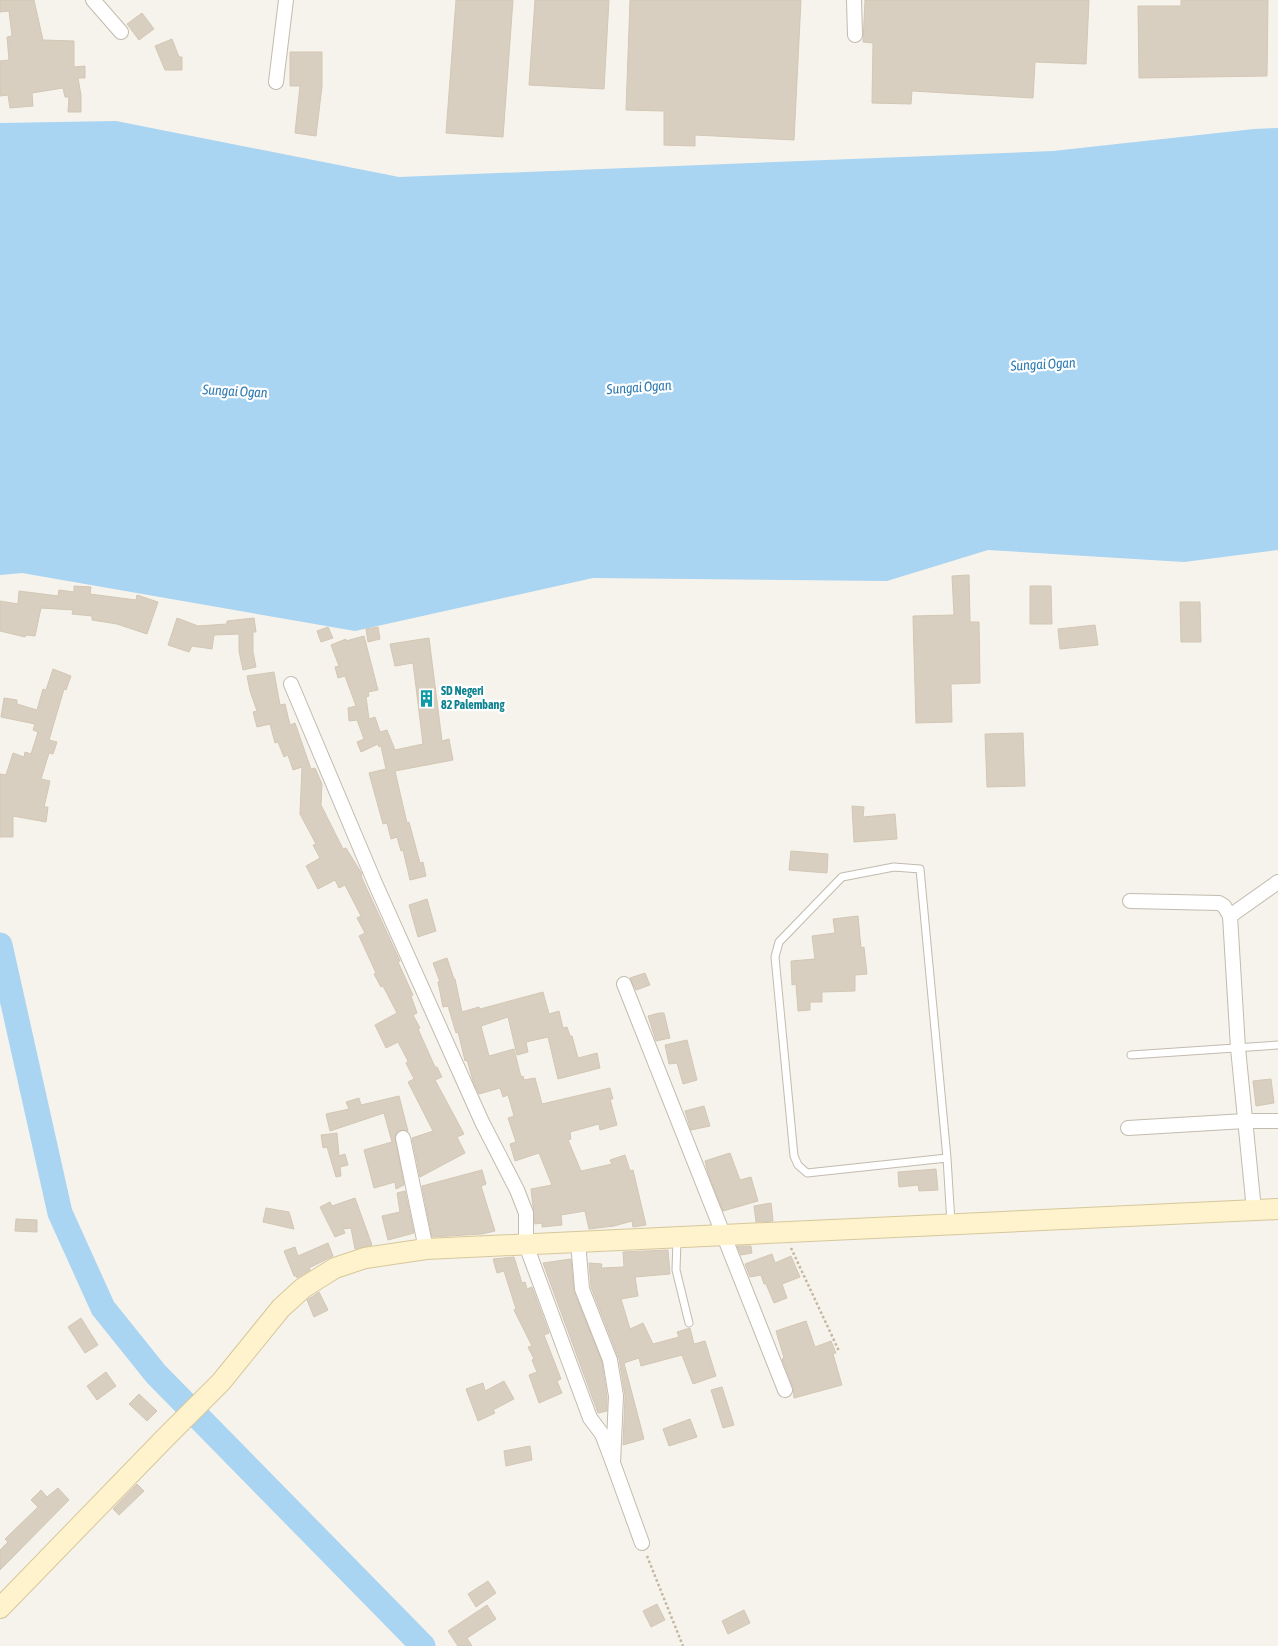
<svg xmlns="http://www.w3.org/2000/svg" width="1278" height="1646" viewBox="0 0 1278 1646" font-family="'Asap Condensed',sans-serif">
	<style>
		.water { fill: #a9d4f2 }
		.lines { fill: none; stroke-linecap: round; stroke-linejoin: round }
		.river { stroke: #a9d4f2; stroke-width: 25 }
		.building { fill: #d8cfc1; stroke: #d3c7b4 }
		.lane-casing { stroke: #c2bbae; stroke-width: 9 }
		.street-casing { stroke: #c2bbae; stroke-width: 16 }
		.secondary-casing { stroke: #d6c79b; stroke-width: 22 }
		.path { stroke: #c4b79f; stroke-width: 2.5; stroke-dasharray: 2.5 2.5; stroke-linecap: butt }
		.lane { stroke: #fff; stroke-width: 7 }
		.street { stroke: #fff; stroke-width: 14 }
		.secondary { stroke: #fff3cd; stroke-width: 20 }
		.labels { text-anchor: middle; stroke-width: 4.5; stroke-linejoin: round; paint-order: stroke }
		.culture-label { font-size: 12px; font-weight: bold; fill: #0d838f; stroke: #fff; text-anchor: start }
		.water-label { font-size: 14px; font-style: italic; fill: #2e7ab2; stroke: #fff }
	</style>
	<rect width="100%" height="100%" fill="#f6f3ec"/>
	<polygon class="water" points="116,121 399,177 1053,151 1254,129 1278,128 1278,550 1184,562 988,550 887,581 593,578 355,631 22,573 0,575 0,123"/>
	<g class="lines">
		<polyline class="river" points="0,945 60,1213 103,1308 156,1374 423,1646"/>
	</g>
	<g class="building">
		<polygon points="0,0 34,0 43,40 74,41 74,67 85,66 85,78 78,78 81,95 81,112 68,112 69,97 65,97 63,88 32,93 33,106 10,108 8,95 0,96 0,61 9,60 7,37 12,36 9,11 0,12"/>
		<polygon points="456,0 513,0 503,137 446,133"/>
		<polygon points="535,0 609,0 604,89 529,85"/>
		<polygon points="630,0 801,0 794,140 695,135 695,146 664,145 664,111 626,110"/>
		<polygon points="865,0 1089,0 1086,64 1035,62 1033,98 912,91 911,104 872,103 873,43 863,42"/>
		<polygon points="1181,0 1268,0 1267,76 1139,78 1138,6 1181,6"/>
		<polygon points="142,13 154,29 139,40 127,24"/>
		<polygon points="172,39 179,57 182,57 182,70 165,70 155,46"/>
		<polygon points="290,52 322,52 322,86 316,136 295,133 300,86 290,86"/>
		<polygon points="969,575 970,622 979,622 980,683 951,684 952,722 916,723 913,616 954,615 952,576"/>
		<polygon points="74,586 91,587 90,594 136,600 137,595 158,602 147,634 117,624 92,620 92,616 72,614 73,610 41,608 35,636 26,635 25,637 0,631 0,601 18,604 19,591 58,596 59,590 74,592"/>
		<polygon points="1030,586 1051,586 1052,624 1030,624"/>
		<polygon points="1180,602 1200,602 1201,642 1181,642"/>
		<polygon points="177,618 198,626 227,624 227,621 254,618 256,632 253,632 253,652 256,667 243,670 239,651 239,634 214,635 212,649 192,646 189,652 168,645"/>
		<polygon points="1095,625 1098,645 1060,649 1058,629"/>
		<polygon points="328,627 333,638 321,642 317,631"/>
		<polygon points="378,627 380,639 368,642 366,629"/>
		<polygon points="364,636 378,690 368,692 369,696 366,697 369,719 375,717 380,732 387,730 395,750 423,744 413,663 395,666 390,644 429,638 442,741 449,739 453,760 395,771 407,823 409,822 420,863 423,862 426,876 410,880 403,850 401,851 397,837 391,839 387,823 383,824 369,773 386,769 381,746 379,747 378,744 361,752 357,742 364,739 357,720 349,721 348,708 356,706 345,676 338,678 335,667 339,666 331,645 346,639 346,641"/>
		<polygon points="53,669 71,676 66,690 64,689 49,740 57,742 53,754 49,753 41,779 50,781 44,807 48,807 46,822 13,816 13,837 0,837 0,774 6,775 13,753 24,757 25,752 31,754 38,732 33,730 35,724 1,717 4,698 17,700 17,704 37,710 43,689 46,690"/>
		<polygon points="274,672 280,705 285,704 290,725 295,723 311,769 315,768 322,784 321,805 343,849 346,848 362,874 361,876 400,961 398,962 413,995 411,996 417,1013 413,1015 420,1028 418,1029 435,1067 437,1067 442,1077 435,1080 464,1134 457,1137 465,1153 420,1177 412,1138 433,1131 408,1082 414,1079 406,1063 408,1061 398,1042 386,1048 375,1025 397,1013 383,986 381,987 374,974 376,973 359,936 365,933 357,918 361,916 345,885 339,888 335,880 318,889 306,866 320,858 313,845 316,844 300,814 302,767 293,770 288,755 284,757 278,742 275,743 270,724 257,727 253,712 257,711 250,691 247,676"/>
		<polygon points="1023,733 1025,786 987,787 985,734"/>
		<polygon points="852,806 864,807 863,817 895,814 897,839 854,842"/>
		<polygon points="791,851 828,854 827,873 789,870"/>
		<polygon points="427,899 436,931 418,937 409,905"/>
		<polygon points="858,916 861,948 864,947 867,974 855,975 855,991 822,992 822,1002 810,1002 810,1010 798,1011 796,984 792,985 791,961 815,959 812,936 835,933 833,919"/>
		<polygon points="447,958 454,979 455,979 462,1012 479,1007 480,1009 543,992 549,1014 559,1011 563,1028 567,1027 570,1036 572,1036 578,1058 597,1053 600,1068 558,1079 548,1037 526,1042 528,1052 517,1055 508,1017 481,1026 489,1056 514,1049 521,1077 523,1076 524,1080 535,1078 542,1104 610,1088 613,1099 610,1099 617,1125 600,1130 599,1124 570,1132 571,1139 568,1140 581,1171 612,1164 610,1160 625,1155 630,1171 633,1170 646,1225 633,1227 632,1221 614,1226 589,1229 585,1211 561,1215 562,1225 542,1227 542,1223 535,1224 531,1189 552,1185 539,1153 515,1161 510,1144 516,1142 508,1118 514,1116 508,1095 503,1097 500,1088 479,1094 473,1081 467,1060 465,1061 458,1032 456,1033 448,1006 443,1007 438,982 440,982 433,963"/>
		<polygon points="645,973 650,985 636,990 630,978"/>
		<polygon points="659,1013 664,1013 670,1038 656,1041 648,1016"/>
		<polygon points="687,1040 697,1080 683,1084 677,1063 669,1064 665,1045"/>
		<polygon points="1271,1079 1274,1103 1256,1106 1253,1081"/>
		<polygon points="399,1096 408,1131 401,1130 395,1136 404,1185 396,1189 395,1182 374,1188 364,1150 392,1142 384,1113 330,1131 326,1114 349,1109 346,1102 359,1098 361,1105"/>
		<polygon points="704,1106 710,1126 691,1130 685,1111"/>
		<polygon points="337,1133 339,1156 345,1154 348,1165 340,1167 341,1176 336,1177 327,1147 323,1148 321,1135"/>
		<polygon points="730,1153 740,1180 751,1177 758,1201 723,1211 708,1173 705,1161"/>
		<polygon points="936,1169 938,1190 919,1191 918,1185 899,1187 898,1172"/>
		<polygon points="482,1170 486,1184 481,1186 495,1231 482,1234 432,1237 422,1186"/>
		<polygon points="405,1191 414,1233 388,1240 382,1216 400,1212 397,1193"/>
		<polygon points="355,1198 372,1245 355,1249 351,1228 343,1229 345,1233 335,1237 320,1207 330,1202 332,1206"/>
		<polygon points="771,1203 773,1221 756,1222 754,1206"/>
		<polygon points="266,1208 289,1212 294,1229 263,1222"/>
		<polygon points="16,1219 37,1220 37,1232 15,1231"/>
		<polygon points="328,1243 333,1256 309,1268 310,1270 297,1278 296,1276 294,1276 284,1251 295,1247 298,1256"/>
		<polygon points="737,1246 751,1246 752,1253 741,1255"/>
		<polygon points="668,1250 670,1274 635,1277 638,1296 621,1299 630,1329 643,1323 653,1344 679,1337 677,1332 690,1328 694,1344 705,1341 716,1376 693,1384 682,1355 641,1366 639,1358 624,1363 644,1439 623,1445 625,1396 619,1359 591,1287 589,1263 602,1264 601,1268 624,1267 623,1252"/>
		<polygon points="772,1254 775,1263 791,1256 800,1277 782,1284 787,1298 774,1303 766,1284 764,1284 761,1275 750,1277 745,1264"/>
		<polygon points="514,1257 522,1283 525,1282 527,1289 532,1287 549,1333 544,1335 561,1379 557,1381 562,1393 539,1403 529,1375 537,1372 532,1360 534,1359 528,1347 532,1346 514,1310 516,1309 504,1271 497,1273 493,1259"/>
		<polygon points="571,1259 574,1292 602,1362 607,1397 607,1411 598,1413 543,1263"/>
		<polygon points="319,1292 328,1310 314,1317 307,1300"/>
		<polygon points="81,1318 98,1345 85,1353 68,1327"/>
		<polygon points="806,1321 815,1347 831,1341 836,1353 833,1354 842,1385 794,1398 793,1387 782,1359 784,1358 776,1331"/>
		<polygon points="106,1372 116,1386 97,1400 87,1386"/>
		<polygon points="504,1381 514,1399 493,1410 495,1413 478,1421 466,1389 483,1383 485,1391"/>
		<polygon points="722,1387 734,1425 723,1428 711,1390"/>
		<polygon points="139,1394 157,1411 147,1421 129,1404"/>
		<polygon points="690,1419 697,1437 669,1446 663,1429"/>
		<polygon points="530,1446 532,1460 506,1466 504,1451"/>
		<polygon points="137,1484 144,1491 119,1515 113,1509"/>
		<polygon points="58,1488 69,1500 0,1570 0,1550 8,1542 5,1539 38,1507 31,1500 41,1490 47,1497"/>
		<polygon points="488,1581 496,1593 476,1607 468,1594"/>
		<polygon points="657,1604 665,1620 651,1627 643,1611"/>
		<polygon points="487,1605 496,1619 467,1638 472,1646 458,1646 448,1631"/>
		<polygon points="744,1610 750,1623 728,1634 722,1621"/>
	</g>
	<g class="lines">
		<defs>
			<g id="lane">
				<polyline points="1131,1055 1278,1045"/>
				<polyline points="947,1158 807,1173 798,1165 794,1156 775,957 779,942 842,877 894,867 920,869 947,1158 951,1223"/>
				<polyline points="677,1240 676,1270 689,1323"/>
			</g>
			<g id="street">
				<polyline points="93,0 121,32"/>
				<polyline points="854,0 855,35"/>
				<polyline points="276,82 286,0"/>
				<polyline points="291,684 375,883 482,1122 517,1190 526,1213 526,1245 590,1418 602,1434 613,1463"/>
				<polyline points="1130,901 1219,903 1224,906 1230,916"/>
				<polyline points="624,984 785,1390"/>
				<polyline points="1128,1128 1245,1121 1278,1121"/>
				<polyline points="403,1138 426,1249"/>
				<polyline points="1254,1210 1238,1048 1230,916 1278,882"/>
				<polyline points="578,1242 582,1289 610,1360 616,1396 613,1463 642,1543"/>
			</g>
			<polyline id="secondary" points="0,1608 165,1438 221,1382 281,1308 303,1288 335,1268 365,1258 426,1249 1278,1209"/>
		</defs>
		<use href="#lane" class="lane-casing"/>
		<use href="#street" class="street-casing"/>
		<use href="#secondary" class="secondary-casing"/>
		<g class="path">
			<polyline points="791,1248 839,1351"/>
			<polyline points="647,1556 683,1646"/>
		</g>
		<use href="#lane" class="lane"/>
		<use href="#street" class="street"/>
		<use href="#secondary" class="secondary"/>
	</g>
	<defs>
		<symbol id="building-bare" viewBox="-9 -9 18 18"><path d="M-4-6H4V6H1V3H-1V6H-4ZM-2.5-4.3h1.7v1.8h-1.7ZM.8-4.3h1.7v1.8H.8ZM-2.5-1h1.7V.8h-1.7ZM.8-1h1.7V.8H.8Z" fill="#0f9aa8" stroke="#fff" stroke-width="2.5" paint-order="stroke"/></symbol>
	</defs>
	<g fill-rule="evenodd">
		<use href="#building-bare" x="414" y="686" width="25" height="25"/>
	</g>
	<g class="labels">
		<g class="culture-label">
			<text x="441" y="695">SD Negeri<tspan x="441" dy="14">82 Palembang</tspan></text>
		</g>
		<g class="water-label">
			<text transform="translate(1043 364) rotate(-3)" y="5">Sungai Ogan</text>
			<text transform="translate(639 387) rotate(-4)" y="5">Sungai Ogan</text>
			<text transform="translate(235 391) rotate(3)" y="5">Sungai Ogan</text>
		</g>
	</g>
</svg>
